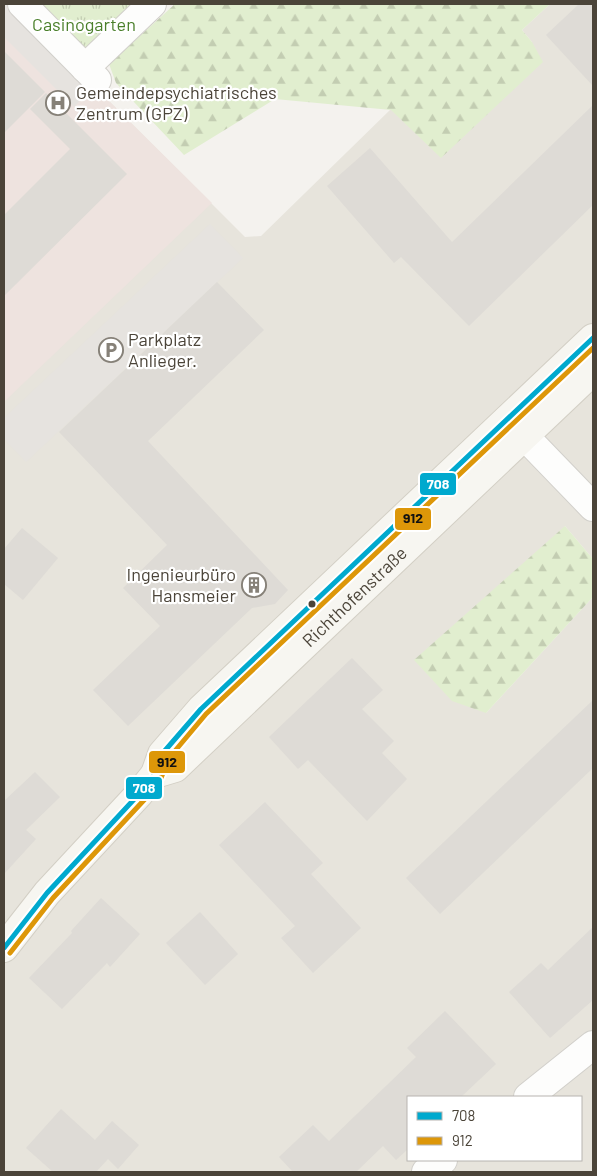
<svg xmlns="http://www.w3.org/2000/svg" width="597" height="1176" viewBox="0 0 597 1176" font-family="Barlow,sans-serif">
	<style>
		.residential { fill: #e7e4dc; fill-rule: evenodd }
		.medical { fill: #eee3df }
		.forest { fill: url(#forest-firs) }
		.park { fill: url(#park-tufts) }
		.parking { fill: #e6e3df }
		.building { fill: #dedbd6 }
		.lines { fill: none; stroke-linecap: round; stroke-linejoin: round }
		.street-casing { stroke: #d2d0cb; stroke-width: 30 }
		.secondary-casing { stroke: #d3cfc5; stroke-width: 30 }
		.street { stroke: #fdfdfc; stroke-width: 28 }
		.secondary { stroke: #f7f6f1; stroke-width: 28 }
		.bus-1-casing { stroke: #fff; stroke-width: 9 }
		.bus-2-casing { stroke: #fff; stroke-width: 9 }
		.bus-1 { stroke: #00a9ce; stroke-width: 5 }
		.bus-2 { stroke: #dd9709; stroke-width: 5 }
		.bus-dot { fill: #4b4439; stroke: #fff; stroke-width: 2 }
		.labels { text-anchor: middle; stroke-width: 4.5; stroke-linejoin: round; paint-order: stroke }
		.park-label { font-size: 18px; fill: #4a7f2a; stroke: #fff }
		.poi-label { font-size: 18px; fill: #4b4439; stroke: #fff; text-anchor: start }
		.street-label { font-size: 18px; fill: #4b4439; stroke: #fff }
		.line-badge { stroke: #fff; stroke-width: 2 }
		.badge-label { font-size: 14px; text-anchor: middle; font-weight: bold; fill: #fff }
		.pale-badge-label { font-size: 14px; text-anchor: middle; font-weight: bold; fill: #111 }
	</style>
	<defs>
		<pattern id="forest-firs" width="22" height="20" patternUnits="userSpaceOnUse" patternTransform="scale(1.25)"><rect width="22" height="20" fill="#e1eecf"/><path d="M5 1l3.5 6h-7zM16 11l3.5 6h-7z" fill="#c3cdb2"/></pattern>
		<pattern id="park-tufts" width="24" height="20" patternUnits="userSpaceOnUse" patternTransform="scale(1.25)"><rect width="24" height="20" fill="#e1eecf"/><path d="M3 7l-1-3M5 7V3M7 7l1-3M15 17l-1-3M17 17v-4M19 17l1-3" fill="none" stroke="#c3cdb2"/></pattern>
	</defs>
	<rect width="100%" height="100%" fill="#f4f2ee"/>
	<path class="residential" d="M4,4L74,66L245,237L261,236L391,109L441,157L532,42L522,30L550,4H593V559L565,526L486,713L593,597V1172H4ZM408,1097H581V1160H408Z"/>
	<polygon class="medical" points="4,4 11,4 212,203 4,402"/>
	<g class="forest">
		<polygon points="175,4 550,4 522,30 532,42 543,62 441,158 391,110 275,99 184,155 116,83 109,64"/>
		<polygon points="565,526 593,559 593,597 486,713 452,701 414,660"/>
	</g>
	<polygon class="park" points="34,4 138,4 84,56"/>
	<g class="parking">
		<polygon points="4,4 11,4 94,86 74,107 4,37"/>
		<polygon points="210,224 243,258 26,462 4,439 4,418"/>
	</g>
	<g class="building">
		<polygon points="579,4 593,4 593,86 546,35"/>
		<polygon points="4,51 45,92 4,133"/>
		<polygon points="46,93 127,174 4,296 4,215 70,149 30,109"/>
		<polygon points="593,105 593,205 469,326 401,257 394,263 327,186 370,148 452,242"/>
		<polygon points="217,282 264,330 148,441 288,590 275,604 252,608 128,726 93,690 160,626 123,588 167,545 59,432"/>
		<polygon points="22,528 58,558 23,600 4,584 4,549"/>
		<polygon points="352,658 383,690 362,709 394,741 382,753 407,779 367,821 308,760 298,769 269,737"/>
		<polygon points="593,700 593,768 440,914 406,878"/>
		<polygon points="35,772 60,797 26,830 36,839 4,874 4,801"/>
		<polygon points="265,802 323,863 311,874 361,928 313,973 281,938 295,926 219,845"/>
		<polygon points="101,898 140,934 110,967 107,963 62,1009 29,978 72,933 71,931"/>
		<polygon points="200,912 238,954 205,985 166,943"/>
		<polygon points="593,927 593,1000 550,1038 509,992 541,963 548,970"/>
		<polygon points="445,1011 496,1064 461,1097 408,1097 408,1149 396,1160 383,1146 356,1172 293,1172 279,1157 313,1125 329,1141 416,1057 407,1048"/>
		<polygon points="61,1109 95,1140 112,1121 139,1145 118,1169 108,1159 96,1172 53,1172 26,1148"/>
	</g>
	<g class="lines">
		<defs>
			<g id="street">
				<polyline points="22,4 97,80"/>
				<polyline points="85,68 152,4"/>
				<polyline points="508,419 593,507"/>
				<polyline points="528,1097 593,1045"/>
				<polyline points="426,1172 443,1160"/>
			</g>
			<g id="secondary">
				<path id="s1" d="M155,774L175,768L593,371"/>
				<polyline points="4,948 47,893 139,794 155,774 162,754 201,709 593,338"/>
			</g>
		</defs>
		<use href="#street" class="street-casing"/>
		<use href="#secondary" class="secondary-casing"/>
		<use href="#street" class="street"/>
		<use href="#secondary" class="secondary"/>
		<defs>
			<polyline id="bus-1" points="4,948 47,893 139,794 155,774 162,754 201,709 593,338"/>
			<polyline id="bus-2" points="10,953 53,898 145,799 161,778 169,758 206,714 593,348"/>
		</defs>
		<use href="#bus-1" class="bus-1-casing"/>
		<use href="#bus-2" class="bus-2-casing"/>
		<use href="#bus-1" class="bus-1"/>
		<use href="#bus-2" class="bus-2"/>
	</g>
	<defs>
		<symbol id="hospital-ring" viewBox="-11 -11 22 22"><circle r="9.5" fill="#fff" stroke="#868178" stroke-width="1.5"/><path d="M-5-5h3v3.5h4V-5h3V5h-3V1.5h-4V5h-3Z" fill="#868178"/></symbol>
		<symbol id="parking-ring" viewBox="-11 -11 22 22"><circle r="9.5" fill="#fff" stroke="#868178" stroke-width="1.5"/><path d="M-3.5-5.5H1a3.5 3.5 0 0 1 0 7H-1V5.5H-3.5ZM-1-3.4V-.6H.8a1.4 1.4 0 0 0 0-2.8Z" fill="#868178"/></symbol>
		<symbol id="building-ring" viewBox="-11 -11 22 22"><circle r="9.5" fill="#fff" stroke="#868178" stroke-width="1.5"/><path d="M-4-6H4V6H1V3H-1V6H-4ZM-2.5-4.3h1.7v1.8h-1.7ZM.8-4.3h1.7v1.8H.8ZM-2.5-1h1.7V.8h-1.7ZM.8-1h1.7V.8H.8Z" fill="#868178"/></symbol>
	</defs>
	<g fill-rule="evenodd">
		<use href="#hospital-ring" x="44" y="89" width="28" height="28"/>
		<use href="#parking-ring" x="97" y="336" width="28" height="28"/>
		<use href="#building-ring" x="240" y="571" width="28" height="28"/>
	</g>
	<circle class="bus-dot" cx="312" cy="604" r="4.5"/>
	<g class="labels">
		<g class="park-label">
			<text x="84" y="31">Casinogarten</text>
		</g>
		<g class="poi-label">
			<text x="76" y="99">Gemeindepsychiatrisches<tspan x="76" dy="21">Zentrum (GPZ)</tspan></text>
			<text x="128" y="346">Parkplatz<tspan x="128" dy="21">Anlieger.</tspan></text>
			<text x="236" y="581" text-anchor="end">Ingenieurbüro<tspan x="236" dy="21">Hansmeier</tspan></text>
		</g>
		<g class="street-label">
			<text dy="6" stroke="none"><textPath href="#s1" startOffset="269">Richthofenstraße</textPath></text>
		</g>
	</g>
	<g class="line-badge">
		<rect x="419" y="472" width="38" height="24" rx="5" fill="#00a9ce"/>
		<rect x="394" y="507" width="38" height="24" rx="5" fill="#dd9709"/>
		<rect x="148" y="750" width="38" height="24" rx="5" fill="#dd9709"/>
		<rect x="125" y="776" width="38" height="24" rx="5" fill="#00a9ce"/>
	</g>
	<g class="badge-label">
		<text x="438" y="489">708</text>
		<text x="144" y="793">708</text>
	</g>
	<g class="pale-badge-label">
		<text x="413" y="523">912</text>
		<text x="167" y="767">912</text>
	</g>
	<rect width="597" height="1176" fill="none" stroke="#4b4439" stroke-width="10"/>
	<rect x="407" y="1096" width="175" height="65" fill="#ffffff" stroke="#b7b4b0"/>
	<rect x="417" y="1112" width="25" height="8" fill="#00a9ce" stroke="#b7b4b0"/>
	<text x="452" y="1121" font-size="15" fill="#4b4439">708</text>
	<rect x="417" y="1137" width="25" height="8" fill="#dd9709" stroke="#b7b4b0"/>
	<text x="452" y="1146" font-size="15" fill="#4b4439">912</text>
</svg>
